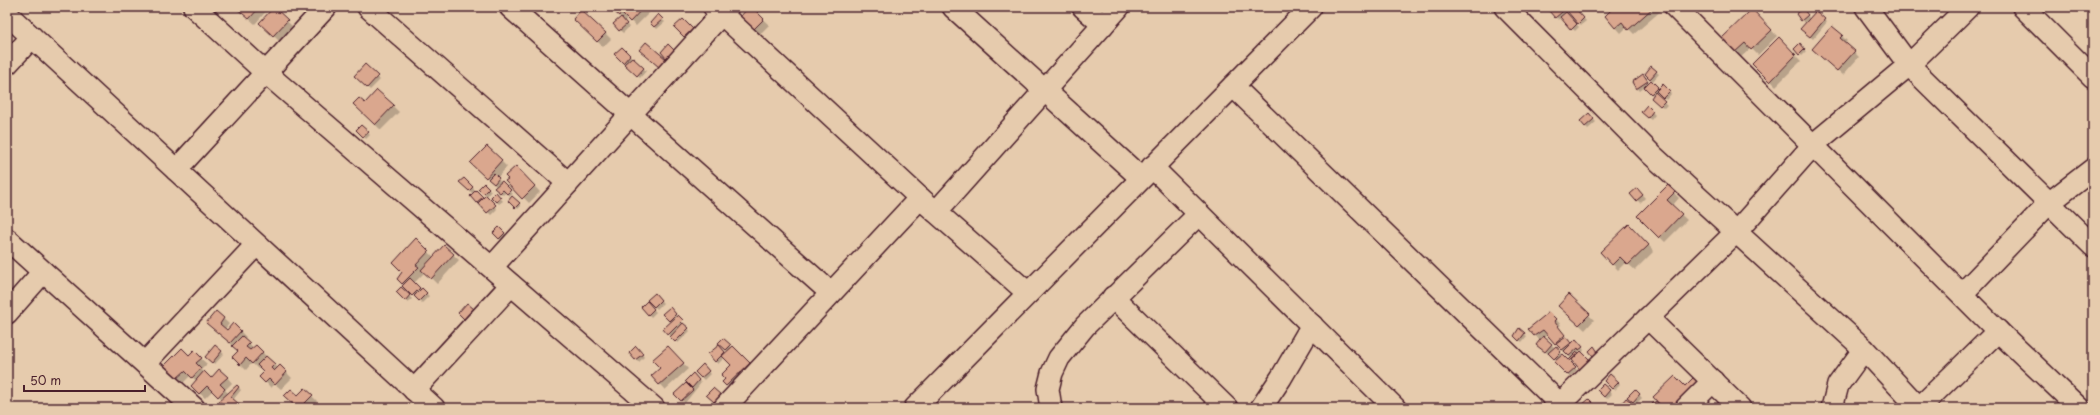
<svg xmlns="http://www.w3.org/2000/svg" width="2100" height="415" viewBox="0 0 2100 415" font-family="'Playpen Sans',sans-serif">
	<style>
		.shadow { fill: #0003; fill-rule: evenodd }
		.building { fill: #daa78e; stroke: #4a1f2b }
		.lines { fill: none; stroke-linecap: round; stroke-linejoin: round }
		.minor-casing { stroke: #4a1f2b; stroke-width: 24 }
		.minor { stroke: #e6cbad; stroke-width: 21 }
	</style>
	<rect width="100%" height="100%" fill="#e6cbad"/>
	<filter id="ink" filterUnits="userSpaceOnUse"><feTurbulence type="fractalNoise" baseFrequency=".025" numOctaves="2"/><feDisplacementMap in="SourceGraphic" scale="8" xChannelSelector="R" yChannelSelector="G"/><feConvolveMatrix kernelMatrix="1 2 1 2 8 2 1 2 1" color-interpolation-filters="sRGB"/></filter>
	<g filter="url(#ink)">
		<g class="shadow">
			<polygon points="236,7 270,7 255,24"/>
			<polygon points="294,7 301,7 298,11"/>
			<polygon points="610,7 655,7 636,26 627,18 624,22 629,27 623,33 614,25 622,18"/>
			<polygon points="750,7 769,25 758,36 740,18"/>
			<polygon points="1555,7 1573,7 1586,21 1581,25 1568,11 1566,13 1579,27 1575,31 1561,17 1559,20 1551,11"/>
			<polygon points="1612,7 1659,7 1662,10 1634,34 1627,27 1621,33 1606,16 1614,9"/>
			<polygon points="274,9 292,26 279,41 261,23"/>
			<polygon points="1752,10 1777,36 1758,55 1751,48 1740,58 1722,39"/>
			<polygon points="1805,13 1810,19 1816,13 1827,22 1813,39 1802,29 1806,24 1797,14"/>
			<polygon points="658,16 665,22 657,29 651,23"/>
			<polygon points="683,20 693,31 687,39 676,27"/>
			<polygon points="580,24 605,33 611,39 603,47"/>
			<polygon points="1842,36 1847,41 1845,43 1859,57 1843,75 1819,54"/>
			<polygon points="1779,39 1801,61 1776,86 1754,64"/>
			<polygon points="1800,45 1806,52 1802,56 1795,49"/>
			<polygon points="622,48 646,71 640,78 615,54"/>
			<polygon points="365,66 380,80 370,90 356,76"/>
			<polygon points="1651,68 1659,74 1653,81 1646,74"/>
			<polygon points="1643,75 1649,83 1651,82 1659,90 1663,85 1671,94 1666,100 1658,92 1656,94 1667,105 1664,108 1652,98 1654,96 1645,87 1640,91 1633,83"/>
			<polygon points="377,91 399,112 381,130 360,110"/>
			<polygon points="1647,107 1655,115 1651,120 1642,112"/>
			<polygon points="1589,115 1596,122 1588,129 1581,121"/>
			<polygon points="361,126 370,135 366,139 358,130"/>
			<polygon points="487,147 507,167 497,178 513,194 510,196 506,192 503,195 496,188 497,187 472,163"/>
			<polygon points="516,167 540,192 529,203 507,181"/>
			<polygon points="464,179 484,199 486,197 497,209 491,215 471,196 473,194 461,182"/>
			<polygon points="484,184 491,191 487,196 479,189"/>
			<polygon points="1668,187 1679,198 1672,206 1687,220 1665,242 1638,216"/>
			<polygon points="1637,189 1645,198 1640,203 1632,194"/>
			<polygon points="496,193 503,201 499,204 492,197"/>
			<polygon points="512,197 521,206 518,209 509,201"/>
			<polygon points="1629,225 1654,251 1635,270 1626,262 1618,270 1601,252"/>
			<polygon points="499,228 507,236 502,241 494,233"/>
			<polygon points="416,240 434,257 444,246 459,260 437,284 425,272 414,283 429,296 422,303 398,279 404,272"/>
			<polygon points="401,288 412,299 408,302 397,292"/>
			<polygon points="655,295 663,303 657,309 649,300"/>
			<polygon points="1569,296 1594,320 1585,330 1560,306"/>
			<polygon points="647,303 656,312 651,317 642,307"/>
			<polygon points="670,308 690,331 678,343 664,329 672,322 664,314"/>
			<polygon points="216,312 229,324 225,329 227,331 240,331 246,337 244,339 254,348 256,346 278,368 280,366 292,378 281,389 275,384 271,388 261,377 266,372 260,367 258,369 252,363 246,370 239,363 239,351 213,328"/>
			<path d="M1555,318L1561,325L1558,327L1572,345L1576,341L1584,350L1582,353L1586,374L1548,335L1544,338L1554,347L1551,351L1556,348L1577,370L1570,377L1556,362L1557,361L1549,353L1548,354L1540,347V341L1530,329ZM1581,350L1582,351L1579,355L1577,353Z"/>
			<polygon points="1519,330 1527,336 1522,342 1517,338"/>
			<polygon points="723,339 754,370 733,391 724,382 732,365 725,357 718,364 709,355 719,346 726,354 728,352 720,343"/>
			<polygon points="215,347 224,354 215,364 209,360"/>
			<polygon points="639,350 644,357 639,362 630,353"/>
			<polygon points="194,352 207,364 201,370 211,379 227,377 232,383 225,390 229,394 237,386 241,390 233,400 241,408 228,408 223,400 213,390 205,398 197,391 196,381 191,375 183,383 166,366 189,356"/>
			<polygon points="674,353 688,369 665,390 652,376"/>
			<polygon points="702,365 710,374 704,380 696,372"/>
			<polygon points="693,375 701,383 685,403 676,394"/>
			<polygon points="1610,375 1620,385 1615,390 1605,381"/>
			<polygon points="1603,385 1612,394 1607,399 1598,390"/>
			<polygon points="305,389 317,401 311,408 298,408 298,397"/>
			<polygon points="1635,390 1642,398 1636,404 1629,397"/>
			<polygon points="1633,405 1635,408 1620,408"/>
		</g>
		<g class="building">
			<polygon points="235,7 260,7 249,19"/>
			<polygon points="274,7 288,20 273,36 259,23"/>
			<polygon points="613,7 644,7 630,22 621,13 619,16 611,9"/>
			<polygon points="749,7 752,7 764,19 752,31 739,18"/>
			<polygon points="1553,7 1568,7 1555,18 1549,11"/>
			<polygon points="1571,7 1574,7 1584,18 1578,24 1567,11"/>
			<polygon points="1611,7 1654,7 1628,30 1622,22 1615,28 1605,16 1612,9"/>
			<polygon points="1752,9 1772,30 1751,50 1745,43 1734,53 1721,39"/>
			<polygon points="1803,9 1808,15 1801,21 1796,14"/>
			<polygon points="581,10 606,33 597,42 573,19"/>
			<polygon points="1816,11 1825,19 1810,37 1800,29"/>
			<polygon points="1566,12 1577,24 1571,30 1560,17"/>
			<polygon points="658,14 663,19 654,27 650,23"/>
			<polygon points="621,17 627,24 619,31 613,24"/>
			<polygon points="683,19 693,29 684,37 674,27"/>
			<polygon points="1832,26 1843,35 1840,38 1855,51 1837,71 1812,49"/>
			<polygon points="1779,37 1796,55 1770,82 1752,64"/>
			<polygon points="646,42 666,59 659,67 639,50"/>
			<polygon points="1800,43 1805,49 1799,55 1794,49"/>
			<polygon points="668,44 674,50 666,58 661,52"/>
			<polygon points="622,47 630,55 623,63 614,54"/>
			<polygon points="632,57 644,68 637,76 624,64"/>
			<polygon points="365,64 378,76 367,88 354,76"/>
			<polygon points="1651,66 1657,71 1650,79 1645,74"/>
			<polygon points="1643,74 1648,81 1636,89 1632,82"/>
			<polygon points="1651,80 1658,87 1651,94 1644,87"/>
			<polygon points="1663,84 1670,91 1663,98 1656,91"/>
			<polygon points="377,90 394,105 375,125 353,104 359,98 365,103"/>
			<polygon points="1655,92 1665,101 1660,106 1651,98"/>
			<polygon points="1647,105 1653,111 1648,118 1641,112"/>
			<polygon points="1589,113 1594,119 1585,127 1580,121"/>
			<polygon points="361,125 369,132 363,137 356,130"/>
			<polygon points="487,146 502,160 486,178 470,163"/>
			<polygon points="516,166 535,186 522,199 505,181 508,179 505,176"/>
			<polygon points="494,173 499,178 494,184 488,179"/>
			<polygon points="464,178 473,187 469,191 459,182"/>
			<polygon points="502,181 511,190 507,194 503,190 500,193 494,188"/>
			<polygon points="484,183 489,188 483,194 478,189"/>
			<polygon points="1668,185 1675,192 1667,200 1682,214 1659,238 1637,216"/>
			<polygon points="1637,188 1643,195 1636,201 1630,194"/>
			<polygon points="476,190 483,197 476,203 470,196"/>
			<polygon points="496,192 501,198 496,202 491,197"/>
			<polygon points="486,195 496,205 487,213 478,203"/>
			<polygon points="512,196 520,203 515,208 508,201"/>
			<polygon points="1629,224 1649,245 1628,265 1620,257 1612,265 1600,252"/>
			<polygon points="499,227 505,233 499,239 493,233"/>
			<polygon points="416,238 429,251 416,265 419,267 402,284 397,279 402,272 393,263"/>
			<polygon points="444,245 454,254 431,279 421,270"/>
			<polygon points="410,278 420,288 412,296 402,286"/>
			<polygon points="401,287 410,295 405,301 396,292"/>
			<polygon points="422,288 427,293 419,301 414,296"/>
			<polygon points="655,293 661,300 654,307 647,300"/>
			<polygon points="1569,294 1590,314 1579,325 1558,306"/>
			<polygon points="647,301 654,309 648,315 641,307"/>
			<polygon points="467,303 474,309 464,319 458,313"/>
			<polygon points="670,307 676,314 669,321 662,314"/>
			<polygon points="216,311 224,318 220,324 227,330 233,323 241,331 230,343 206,323"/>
			<polygon points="1549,312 1556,319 1554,321 1565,335 1555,344 1543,330 1534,336 1528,329"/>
			<polygon points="678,315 683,320 668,335 663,329"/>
			<polygon points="683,323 689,328 675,342 670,337"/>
			<polygon points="1519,328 1525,333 1519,341 1514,336"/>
			<polygon points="242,336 250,343 246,347 250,350 256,345 263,352 252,364 246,358 240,365 232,357 238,351 232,346"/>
			<polygon points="1543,336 1552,344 1545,352 1536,345"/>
			<polygon points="1566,337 1571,343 1562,350 1556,344"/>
			<polygon points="723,338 731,345 726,350 718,343"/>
			<polygon points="1576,339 1583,347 1579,350 1578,348 1569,356 1564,351"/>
			<polygon points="215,345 222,351 212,363 205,357"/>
			<polygon points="719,345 725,352 715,362 708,354"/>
			<polygon points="636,346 643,354 635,360 629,353"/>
			<polygon points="668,346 684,363 659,385 651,376 660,368 652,360"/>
			<polygon points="733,346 750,363 726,386 722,382 725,379 721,375 731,365 722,356"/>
			<polygon points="1556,346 1561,352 1554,359 1548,353"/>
			<polygon points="1594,346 1598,352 1593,356 1589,351"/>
			<polygon points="182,348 189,355 194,350 202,358 196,363 201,368 192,378 185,371 177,378 164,366"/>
			<polygon points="1581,351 1592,362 1582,372 1572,360"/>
			<polygon points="1577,352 1579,353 1570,361 1576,367 1567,375 1554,362 1563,354 1569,360"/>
			<polygon points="266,356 275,364 271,368 274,371 280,365 287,372 275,385 269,379 265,383 259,377 264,372 257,365"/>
			<polygon points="703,364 709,371 701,378 695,372"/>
			<polygon points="219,369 228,377 220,384 225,389 218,397 207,386 199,394 191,386 204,371 211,378"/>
			<polygon points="693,373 699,380 692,388 685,381"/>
			<polygon points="1610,374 1619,382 1612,389 1604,381"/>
			<polygon points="1675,376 1685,386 1694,377 1704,387 1683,408 1663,408 1653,397"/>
			<polygon points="686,383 693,390 681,401 674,394"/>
			<polygon points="1603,384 1610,390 1604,397 1597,390"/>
			<polygon points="237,385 239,387 231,397 240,405 238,408 227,408 219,401"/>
			<polygon points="305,388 313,395 300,408 297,408 284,396 291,389 298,395"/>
			<polygon points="713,388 721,395 714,402 706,395"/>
			<polygon points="1635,389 1640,394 1633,402 1627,397"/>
			<polygon points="1626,398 1634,404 1630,408 1618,408"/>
			<polygon points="1589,399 1596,406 1594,408 1585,408 1582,405"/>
			<polygon points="1656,401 1662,408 1657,408 1652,404"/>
		</g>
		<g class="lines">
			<defs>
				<g id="minor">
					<polyline points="194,7 265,72 654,408"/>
					<polyline points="368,7 568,183"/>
					<polyline points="510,7 831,293"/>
					<polyline points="714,7 920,198 1028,293"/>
					<polyline points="953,7 1141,178"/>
					<polyline points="1083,7 1103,25"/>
					<polyline points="1505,7 1652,155 1864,349 1919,408"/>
					<polyline points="1675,7 1998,331 2079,408"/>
					<polyline points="1866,7 1909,65 2093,246"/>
					<polyline points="2023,7 2093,77"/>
					<polyline points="7,14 434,408"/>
					<polyline points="7,64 32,37"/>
					<polyline points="1233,86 1564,408"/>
					<polyline points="1152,167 1395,408"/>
					<polyline points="176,170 326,7"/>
					<polyline points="936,212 1119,7"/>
					<polyline points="7,239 194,408"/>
					<polyline points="492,267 728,7"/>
					<polyline points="1962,294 2049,203 2093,169"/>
					<polyline points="1113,297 1227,408"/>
					<polyline points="7,313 43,272"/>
					<polyline points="1648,318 1740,408"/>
					<polyline points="145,363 256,245"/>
					<polyline points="414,390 511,285"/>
					<polyline points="1560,404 1737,231 1814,144 1909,65 1968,7"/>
					<polyline points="724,408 920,198"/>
					<polyline points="915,408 1311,7"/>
					<polyline points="1051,408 1048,389 1052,373 1059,358 1085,326 1199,214"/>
					<polyline points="1261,408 1281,378 1312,325"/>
					<polyline points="1686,408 1713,381"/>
					<polyline points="1832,408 1838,385 1864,349"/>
					<polyline points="1919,408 1998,331"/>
				</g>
			</defs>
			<use href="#minor" class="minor-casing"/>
			<use href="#minor" class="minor"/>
		</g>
	</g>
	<rect width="2100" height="415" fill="none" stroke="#e6cbad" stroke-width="24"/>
	<rect x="12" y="12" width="2076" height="391" fill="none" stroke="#4a1f2b" stroke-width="1.5" filter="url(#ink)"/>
	<path d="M24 385v6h121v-6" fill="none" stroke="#4a1f2b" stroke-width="2"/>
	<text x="30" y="385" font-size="12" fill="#4a1f2b" stroke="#e6cbad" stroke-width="3" paint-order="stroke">50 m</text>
</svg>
